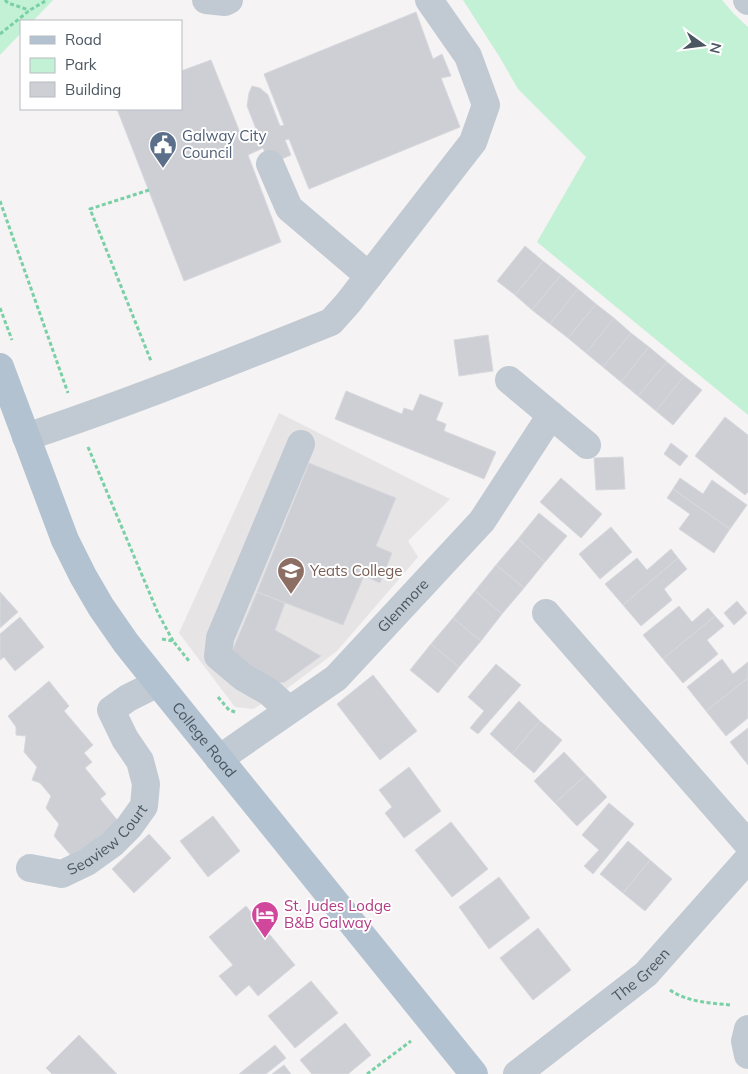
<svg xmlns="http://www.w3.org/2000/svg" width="748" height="1074" viewBox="0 0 748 1074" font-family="Mulish,sans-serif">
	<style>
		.education { fill: #e6e4e5 }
		.green { fill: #c3f1d5 }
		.building { fill: #cdcfd5; stroke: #d7d9de }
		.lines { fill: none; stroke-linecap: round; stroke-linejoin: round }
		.path { stroke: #7ad0a6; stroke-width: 3; stroke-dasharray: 4 2.5; stroke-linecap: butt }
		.minor { stroke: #c1cad2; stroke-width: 28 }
		.major { stroke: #b3c2d1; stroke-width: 28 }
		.labels { text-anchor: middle; stroke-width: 4; stroke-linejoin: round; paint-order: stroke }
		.service-label { font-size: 15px; fill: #4e5e75; stroke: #fff; text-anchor: start }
		.education-label { font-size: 15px; fill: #785e54; stroke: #fff; text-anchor: start }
		.street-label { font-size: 15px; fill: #4a5661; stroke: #fff }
		.hotel-label { font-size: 15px; fill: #b23c85; stroke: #fff; text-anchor: start }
	</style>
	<rect width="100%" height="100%" fill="#f5f3f3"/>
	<polygon class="education" points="279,413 450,499 408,541 418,557 337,651 284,691 253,709 235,707 179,633"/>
	<g class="green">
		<polygon points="0,0 53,0 33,21 21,21 21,33 0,55"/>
		<polygon points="463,0 722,0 734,14 748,27 748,415 537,242 586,157 518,89 499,56"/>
	</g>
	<g class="building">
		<polygon points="416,12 433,59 442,54 451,76 441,78 460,127 309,189 289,139 285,140 291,155 270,164 263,148 248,155 281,242 184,281 117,109 181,109 181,71 211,60 243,140 258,134 247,106 249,93 252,86 260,88 268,95 280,126 284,125 264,74"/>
		<polygon points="525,246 543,261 515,295 497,281"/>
		<polygon points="543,261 561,275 532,310 515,295"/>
		<polygon points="561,275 578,289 550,324 532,310"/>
		<polygon points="578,289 596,304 568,338 550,324"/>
		<polygon points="596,304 614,318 586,353 568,338"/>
		<polygon points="614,318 631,333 603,367 586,353"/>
		<polygon points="631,333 649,347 621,382 603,367"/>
		<polygon points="488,335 493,371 459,376 454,340"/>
		<polygon points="649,347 667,362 638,396 621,382"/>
		<polygon points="667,362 684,376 656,411 638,396"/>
		<polygon points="684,376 702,390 673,425 656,411"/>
		<polygon points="346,391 402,414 404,408 413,411 420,394 443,403 436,420 446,424 444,431 496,452 484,479 335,419"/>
		<polygon points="725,417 748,435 748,492 745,495 695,456"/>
		<polygon points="671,443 688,456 680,466 664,454"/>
		<polygon points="623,457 625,489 596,490 594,458"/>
		<polygon points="309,463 396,498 376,546 392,553 380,583 364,576 343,625 257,592"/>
		<polygon points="561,478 602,514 581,538 540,502"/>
		<polygon points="680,478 703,494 712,480 747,505 730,529 673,489"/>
		<polygon points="673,489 730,529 714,553 679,529 690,514 667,498"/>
		<polygon points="539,513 567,536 545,562 518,539"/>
		<polygon points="611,527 632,552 600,579 579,554"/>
		<polygon points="518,539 545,562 524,588 496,565"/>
		<polygon points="671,549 678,558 623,605 605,584 637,558 647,570"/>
		<polygon points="678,558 687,569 664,589 672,600 641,626 623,605"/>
		<polygon points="496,565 524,588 502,614 475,591"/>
		<polygon points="475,591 502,614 481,641 453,618"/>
		<polygon points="0,592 18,612 0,628"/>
		<polygon points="257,592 285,603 275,630 321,656 285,682 278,683 228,661"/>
		<polygon points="737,601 747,613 734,625 724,613"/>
		<polygon points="679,606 692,622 708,608 715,616 663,659 643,635"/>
		<polygon points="715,616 724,626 707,640 718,654 683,683 663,659"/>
		<polygon points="20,617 44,647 15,671 4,657 0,660 0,634"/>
		<polygon points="453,618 481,641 459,667 431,644"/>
		<polygon points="431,644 459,667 438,693 410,670"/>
		<polygon points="722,659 733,674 748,662 748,678 706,711 687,687"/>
		<polygon points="496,664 521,685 478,734 470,728 484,711 468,697"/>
		<polygon points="373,675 417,731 380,760 337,704"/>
		<polygon points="748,678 748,718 726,736 706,711"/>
		<polygon points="49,681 69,706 64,711 93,745 84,753 92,762 85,768 106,794 100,799 118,821 73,858 54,836 59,824 46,808 51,796 40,783 32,780 37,767 24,752 26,736 16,735 16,727 8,716"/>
		<polygon points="519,701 540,721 512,754 490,734"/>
		<polygon points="540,721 562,740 534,773 512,754"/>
		<polygon points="748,728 748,765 730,742"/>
		<polygon points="564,752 586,775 555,803 534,781"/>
		<polygon points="409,767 441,811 404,838 385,813 392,807 379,790"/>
		<polygon points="586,775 607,797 577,826 555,803"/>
		<polygon points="609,803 634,824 593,874 584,866 599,850 582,835"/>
		<polygon points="213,816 240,851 208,877 180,841"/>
		<polygon points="451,822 488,869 452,897 415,850"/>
		<polygon points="149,834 171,858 134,893 112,869"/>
		<polygon points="628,841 650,860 623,893 600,874"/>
		<polygon points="650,860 672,879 645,911 623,893"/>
		<polygon points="499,877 530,918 489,949 459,907"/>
		<polygon points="246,906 295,965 258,996 249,985 236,996 219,976 233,965 209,937"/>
		<polygon points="538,928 571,970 533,1000 500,958"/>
		<polygon points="311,981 338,1013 295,1048 268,1016"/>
		<polygon points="345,1023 371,1055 348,1074 312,1074 300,1060"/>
		<polygon points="79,1035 117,1074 52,1074 46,1068"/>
		<polygon points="275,1045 286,1058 266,1074 239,1074"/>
		<polygon points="284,1065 291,1074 272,1074"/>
	</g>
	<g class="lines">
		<g class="path">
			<polyline points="5,0 8,3 29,10"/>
			<polyline points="0,34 30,10 47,0"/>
			<polyline points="149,190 90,209 151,361"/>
			<polyline points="0,201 68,393"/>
			<polyline points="0,308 12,340"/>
			<polyline points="88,447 158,613 173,641"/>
			<polyline points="162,639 173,641 189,661"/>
			<polyline points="218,697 229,710 235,712"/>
			<path d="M670,990C687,1002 710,1003 731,1005"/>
			<polyline points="367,1074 411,1041"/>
		</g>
		<g class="minor">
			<polyline points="206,0 225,2 229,0"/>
			<polyline points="747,0 748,1"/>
			<polyline points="270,164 289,208 369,276"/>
			<polyline points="509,380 587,445"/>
			<path d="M26,437C129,403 230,362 331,322L348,303L473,142L486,105L468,56L429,0"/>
			<polyline points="546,613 748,844"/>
			<polyline points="289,710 269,692 243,677 218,656 220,638 301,444"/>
			<path id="s1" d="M219,759L336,678L482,521L551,415"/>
			<path id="s2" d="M30,868L62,874L87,862L112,844L129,827L144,806L146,784L140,761L125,739L111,710L128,698L158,683"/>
			<polyline points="748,1029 745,1041 748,1055"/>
			<path id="s3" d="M517,1074L646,974L748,859"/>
		</g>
		<path class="major" id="s4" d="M0,367L65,540L83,576L101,607L126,643L158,683L474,1074"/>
	</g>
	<defs>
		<symbol id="civic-pin" viewBox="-11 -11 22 30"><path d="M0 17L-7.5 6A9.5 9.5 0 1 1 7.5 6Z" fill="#5c6f8a" stroke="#fff"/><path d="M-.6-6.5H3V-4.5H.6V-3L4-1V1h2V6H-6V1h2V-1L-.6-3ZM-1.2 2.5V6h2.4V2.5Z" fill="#fff"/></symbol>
		<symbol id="school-pin" viewBox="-11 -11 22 30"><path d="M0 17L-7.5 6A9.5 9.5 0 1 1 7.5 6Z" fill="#8d6e63" stroke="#fff"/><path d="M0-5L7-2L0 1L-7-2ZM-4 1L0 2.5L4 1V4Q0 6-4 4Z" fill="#fff"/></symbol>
		<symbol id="hotel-pin" viewBox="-11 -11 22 30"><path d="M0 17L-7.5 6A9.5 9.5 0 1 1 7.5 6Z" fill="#d1479c" stroke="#fff"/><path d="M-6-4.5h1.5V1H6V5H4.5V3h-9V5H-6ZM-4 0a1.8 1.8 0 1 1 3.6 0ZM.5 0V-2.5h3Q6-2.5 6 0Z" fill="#fff"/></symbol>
	</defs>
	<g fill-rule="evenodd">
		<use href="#civic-pin" x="147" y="129" width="32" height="43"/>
		<use href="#school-pin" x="275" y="555" width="32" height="43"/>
		<use href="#hotel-pin" x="249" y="899" width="32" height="43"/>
	</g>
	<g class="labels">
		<g class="service-label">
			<text x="182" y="141">Galway City<tspan x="182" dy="17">Council</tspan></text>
		</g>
		<g class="education-label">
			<text x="310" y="576">Yeats College</text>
		</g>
		<g class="street-label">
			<text dy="5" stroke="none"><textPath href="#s1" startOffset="241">Glenmore</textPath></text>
			<text dy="5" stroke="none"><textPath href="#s4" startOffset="429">College Road</textPath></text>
			<text dy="5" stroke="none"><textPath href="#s2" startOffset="90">Seaview Court</textPath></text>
			<text dy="5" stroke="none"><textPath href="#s3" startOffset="159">The Green</textPath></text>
		</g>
		<g class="hotel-label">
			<text x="284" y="911">St. Judes Lodge<tspan x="284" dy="17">B&amp;B Galway</tspan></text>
		</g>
	</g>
	<rect x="20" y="20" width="162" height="90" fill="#ffffff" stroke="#b7bbc0"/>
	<rect x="30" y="36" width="25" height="8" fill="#b3c2d1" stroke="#b7bbc0"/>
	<text x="65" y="45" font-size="15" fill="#4a5661">Road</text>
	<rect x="30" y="58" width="25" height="15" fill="#c3f1d5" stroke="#b7bbc0"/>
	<text x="65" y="70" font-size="15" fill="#4a5661">Park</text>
	<rect x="30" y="82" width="25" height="15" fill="#cdcfd5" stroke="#b7bbc0"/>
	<text x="65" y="95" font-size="15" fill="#4a5661">Building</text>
	<g transform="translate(703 45) rotate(104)" stroke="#ffffff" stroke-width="4" paint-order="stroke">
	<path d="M0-4L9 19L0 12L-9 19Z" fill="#4a5661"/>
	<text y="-8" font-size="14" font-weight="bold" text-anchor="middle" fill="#4a5661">N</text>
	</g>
</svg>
